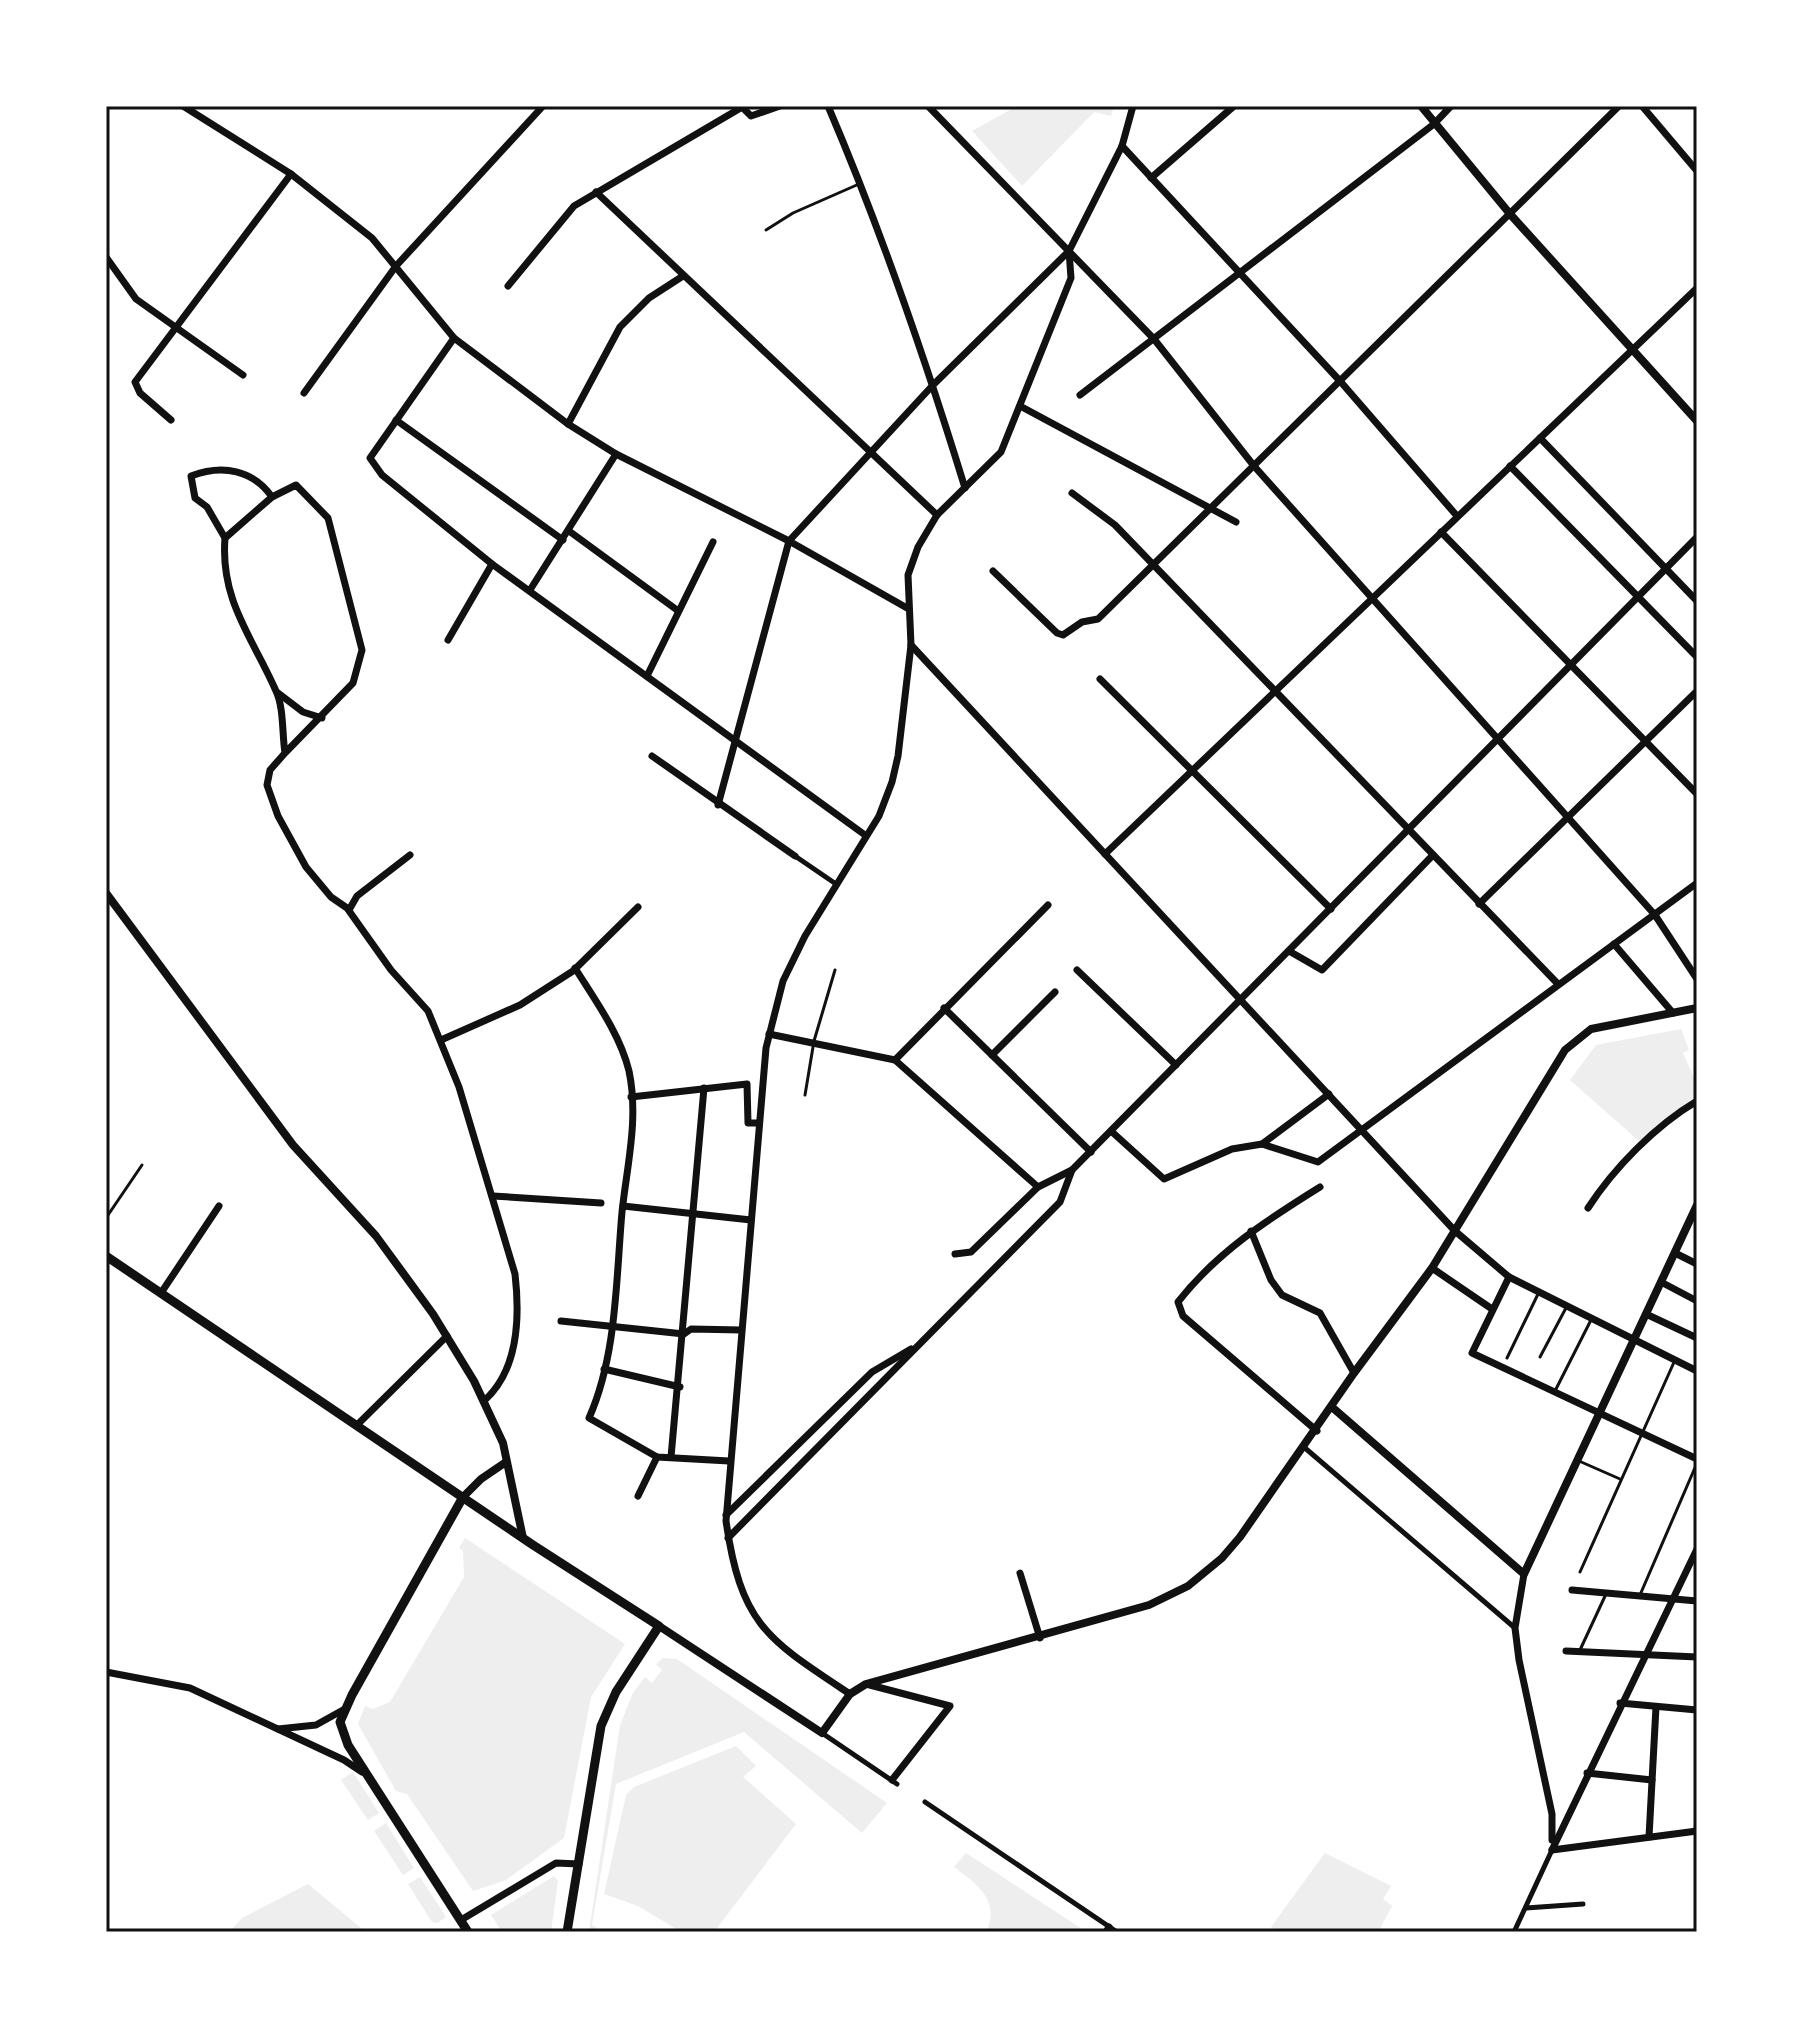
<svg xmlns="http://www.w3.org/2000/svg" width="1803" height="2038" viewBox="0 0 1803 2038" font-family="'DM Sans',sans-serif">
	<style>
		.green { fill: #eee }
		.lines { fill: none; stroke-linecap: round; stroke-linejoin: round }
		.service { stroke: #111; stroke-width: 3 }
		.pedestrian { stroke: #111; stroke-width: 5 }
		.minor { stroke: #111; stroke-width: 7 }
		.tertiary { stroke: #111; stroke-width: 8 }
		.secondary { stroke: #111; stroke-width: 9 }
		.neatline { fill: none; stroke: #111; stroke-width: 3 }
	</style>
	<rect width="100%" height="100%" fill="#fff"/>
	<g class="green">
		<polygon points="1017,106 1114,106 1111,116 1094,112 1022,186 972,131"/>
		<polygon points="1681,1029 1689,1050 1683,1053 1697,1085 1697,1101 1639,1141 1570,1080 1596,1045"/>
		<polygon points="465,1538 625,1644 591,1697 564,1838 506,1880 473,1891 407,1794 396,1791 358,1724 365,1706 373,1709 390,1702 464,1577 463,1551 459,1548"/>
		<polygon points="663,1658 677,1659 887,1803 862,1833 744,1732 616,1784 592,1925 604,1932 589,1932 620,1725 633,1693 645,1677 652,1683 662,1670 656,1664"/>
		<polygon points="736,1746 756,1766 743,1777 796,1824 714,1932 681,1932 638,1906 604,1894 626,1795 634,1787"/>
		<polygon points="353,1772 379,1813 368,1820 341,1780"/>
		<polygon points="386,1823 414,1868 403,1875 374,1831"/>
		<path d="M966,1853L1082,1929L1087,1932H986C1001,1901 977,1884 954,1867Z"/>
		<polygon points="1325,1853 1391,1886 1383,1899 1392,1906 1378,1932 1279,1932 1271,1927"/>
		<polygon points="554,1876 558,1881 551,1932 502,1932 491,1915"/>
		<polygon points="420,1877 446,1917 437,1923 432,1922 408,1884"/>
		<polygon points="308,1884 366,1932 213,1932 232,1929 242,1918"/>
	</g>
	<g class="lines">
		<g class="service">
			<polyline points="766,230 793,213 859,184"/>
			<polyline points="805,1095 814,1041 835,970"/>
			<polyline points="106,1218 142,1165"/>
			<polyline points="1540,1357 1567,1306"/>
			<polyline points="1507,1358 1539,1292"/>
			<polyline points="1556,1389 1592,1318"/>
			<polyline points="1579,1461 1620,1479"/>
			<polyline points="1580,1572 1675,1360"/>
			<polyline points="1640,1595 1697,1463"/>
			<polyline points="1580,1650 1606,1594"/>
			<polyline points="1695,1831 1697,1806"/>
		</g>
		<g class="pedestrian">
			<polyline points="795,856 836,884"/>
			<polyline points="1305,1448 1515,1628"/>
			<polyline points="822,1733 897,1784"/>
			<polyline points="925,1802 1117,1932"/>
			<polyline points="1526,1908 1583,1904"/>
			<polyline points="1514,1932 1552,1850"/>
		</g>
		<g class="minor">
			<polyline points="183,106 291,174 372,238 454,338 568,424 616,454 789,541 907,608"/>
			<polyline points="741,106 751,116 780,106"/>
			<path d="M828,106C881,230 925,358 965,488"/>
			<polyline points="928,106 1154,339 1254,466 1655,915 1697,979"/>
			<polyline points="1642,106 1697,171"/>
			<polyline points="1122,146 1340,381 1457,516"/>
			<polyline points="1151,178 1234,106"/>
			<polyline points="596,192 937,515"/>
			<polyline points="106,257 136,299 243,375"/>
			<polyline points="508,286 574,206 744,106"/>
			<polyline points="454,338 370,458 382,475 492,564 865,835"/>
			<polyline points="304,393 396,266 543,106"/>
			<polyline points="1080,395 1434,124 1451,106"/>
			<polyline points="1020,406 1236,522"/>
			<polyline points="171,420 140,393 135,382 291,174"/>
			<polyline points="396,420 563,540"/>
			<polyline points="568,424 620,327 649,298 683,276"/>
			<polyline points="1540,438 1697,601"/>
			<polyline points="1510,466 1697,657"/>
			<polyline points="1072,493 1115,525 1557,983"/>
			<polyline points="569,531 677,610"/>
			<polyline points="1441,532 1697,794"/>
			<path d="M225,538L207,507L195,498L191,476C223,464 253,470 272,497"/>
			<polyline points="993,571 1057,633 1063,635 1082,622 1098,619 1619,106"/>
			<polyline points="530,590 616,454"/>
			<polyline points="448,640 492,564"/>
			<polyline points="911,645 1455,1231 1509,1277 1697,1371"/>
			<polyline points="647,676 713,542"/>
			<polyline points="1100,679 1331,909"/>
			<polyline points="278,693 303,712 322,718"/>
			<path d="M285,753C282,734 284,708 276,691C253,638 220,601 225,538L272,497L296,485L328,518L362,650L353,683L285,753L270,770L267,785L278,816L306,867L331,897L347,908L391,970L428,1011L459,1087L515,1274C520,1317 519,1370 484,1401"/>
			<polyline points="652,756 795,856"/>
			<polyline points="718,805 789,541 933,385 1069,251"/>
			<polyline points="1105,854 1697,288"/>
			<polyline points="1479,904 1697,691"/>
			<polyline points="349,910 357,896 410,855"/>
			<polyline points="1614,944 1673,1013"/>
			<polyline points="1289,951 1322,970 1433,855"/>
			<path d="M575,968C595,1000 620,1034 629,1071C639,1119 627,1165 622,1212C616,1279 617,1355 589,1418L657,1457L729,1461"/>
			<polyline points="1077,970 1176,1065"/>
			<polyline points="944,1008 1091,1152"/>
			<polyline points="769,1034 895,1060 1038,1187"/>
			<polyline points="441,1040 520,1005 573,971 638,907"/>
			<polyline points="992,1055 1055,992"/>
			<polyline points="895,1060 1048,905"/>
			<polyline points="631,1097 747,1084 748,1123 759,1123"/>
			<polyline points="1111,1131 1164,1179 1232,1149 1262,1144 1318,1162 1697,883"/>
			<polyline points="1262,1144 1329,1094"/>
			<polyline points="493,1196 601,1203"/>
			<polyline points="623,1206 751,1220"/>
			<path d="M1588,1208C1614,1168 1655,1126 1697,1101"/>
			<polyline points="1251,1231 1271,1280 1282,1295 1320,1313 1354,1373"/>
			<polyline points="1675,1253 1697,1264"/>
			<polyline points="955,1254 971,1252 1038,1187 1072,1170"/>
			<polyline points="1432,1268 1492,1309"/>
			<polyline points="1509,1277 1472,1353 1697,1459"/>
			<polyline points="1661,1282 1697,1301"/>
			<polyline points="161,1293 219,1206"/>
			<polyline points="1646,1314 1697,1338"/>
			<polyline points="561,1321 684,1334 691,1329 741,1330"/>
			<polyline points="604,1369 680,1387"/>
			<polyline points="357,1425 447,1336"/>
			<path d="M1317,1431L1183,1316L1178,1302C1217,1252 1267,1220 1320,1187"/>
			<polyline points="671,1457 704,1088"/>
			<polyline points="638,1496 657,1457"/>
			<polyline points="726,1515 872,1372 911,1349"/>
			<polyline points="728,1538 1060,1202 1072,1170 1697,537"/>
			<polyline points="1020,1573 1040,1638"/>
			<polyline points="1524,1574 1515,1628 1519,1660 1552,1814 1552,1840"/>
			<polyline points="1572,1590 1697,1601"/>
			<polyline points="1566,1651 1697,1657"/>
			<polyline points="106,1672 190,1688 344,1760 362,1772"/>
			<polyline points="866,1684 950,1706 892,1780"/>
			<path d="M850,1694C767,1639 741,1625 726,1521L766,1048L783,981L805,936L879,816L892,782L898,756L911,645L908,575L918,547L937,515L1001,452L1071,278L1069,251L1122,146L1133,106"/>
			<polyline points="1620,1703 1697,1710"/>
			<polyline points="278,1729 316,1725 343,1710"/>
			<polyline points="1587,1773 1652,1780"/>
			<polyline points="1649,1837 1656,1707"/>
			<polyline points="1552,1850 1697,1549"/>
			<polyline points="1552,1850 1697,1831"/>
			<polyline points="461,1920 556,1863 579,1864"/>
			<polyline points="1106,1932 1109,1927"/>
		</g>
		<g class="tertiary">
			<polyline points="1421,106 1510,214 1697,421"/>
			<polyline points="106,893 293,1145 376,1236 433,1314 474,1381 503,1443 523,1538"/>
			<polyline points="1333,1408 1524,1574 1697,1205"/>
			<polyline points="463,1497 481,1479 506,1462"/>
			<polyline points="659,1626 822,1733 850,1694 866,1684 1149,1605 1188,1586 1222,1558 1240,1537 1354,1373 1432,1268 1565,1050 1591,1029 1697,1008"/>
		</g>
		<g class="secondary">
			<polyline points="106,1256 533,1545 659,1626 616,1692 601,1726 567,1932"/>
			<polyline points="463,1497 352,1695 340,1722 348,1745 468,1932"/>
		</g>
	</g>
	<rect width="1803" height="2038" fill="none" stroke="#ffffff" stroke-width="216"/>
	<rect x="108" y="108" width="1587" height="1822" class="neatline"/>
</svg>
